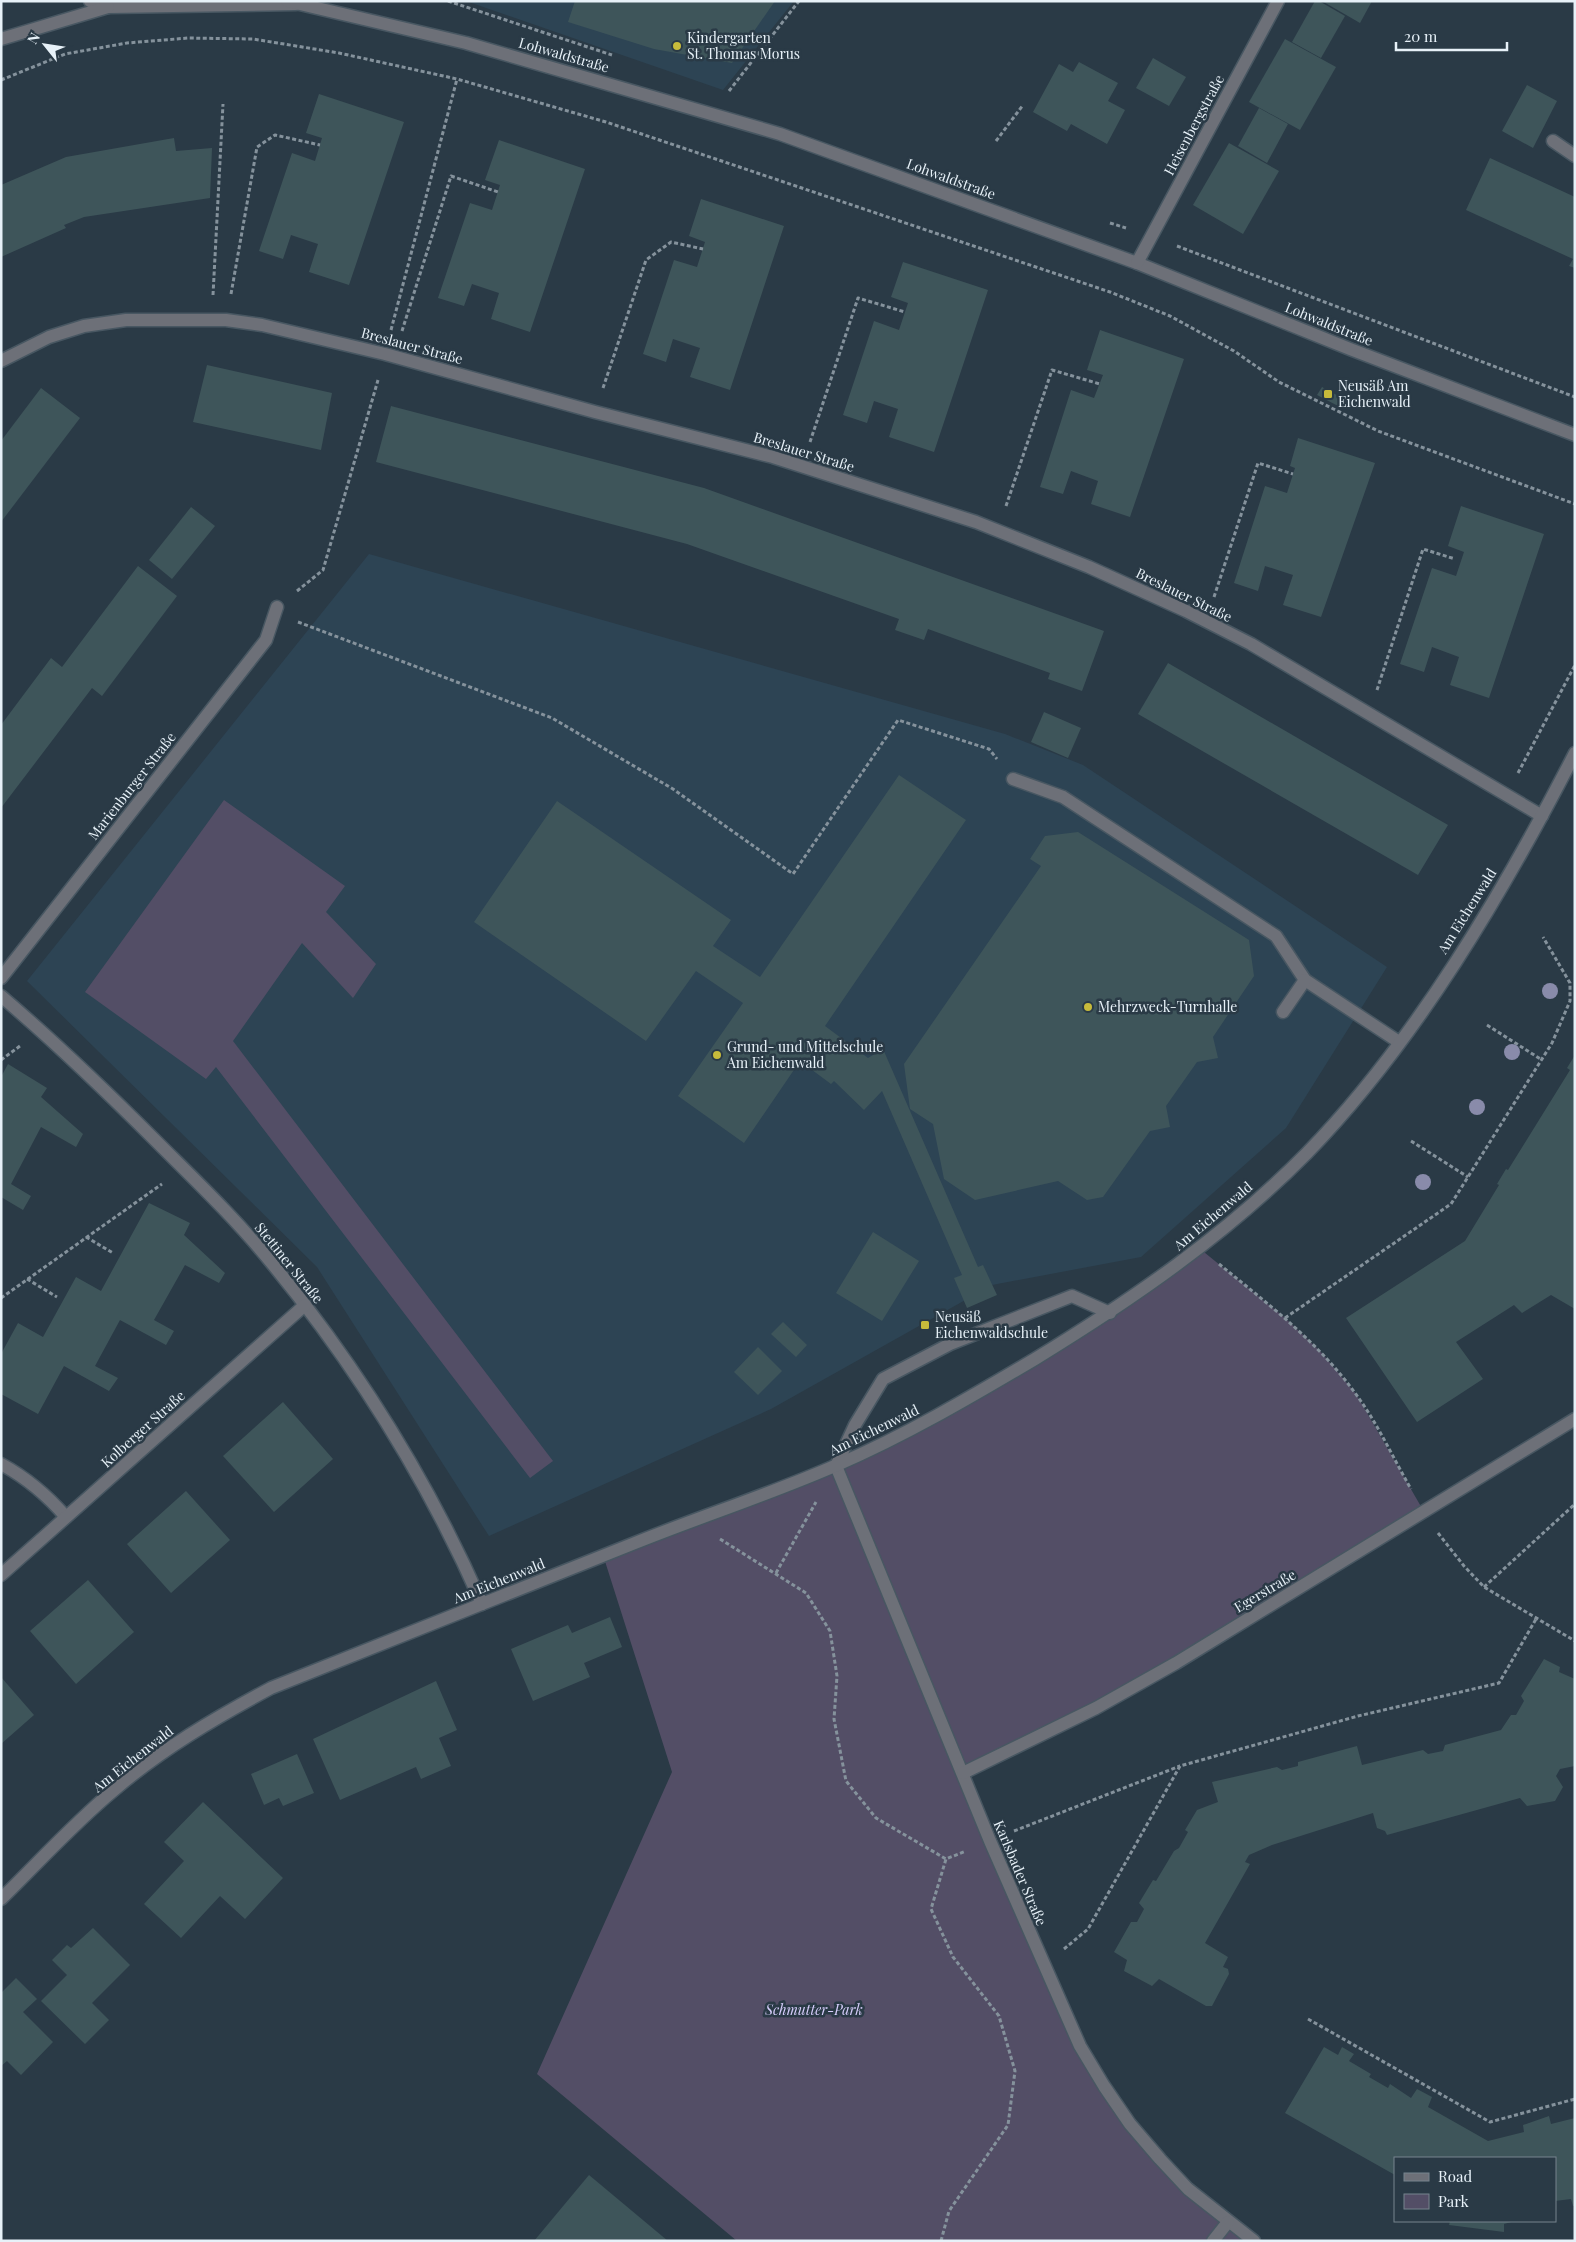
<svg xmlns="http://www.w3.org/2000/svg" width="1576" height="2242" viewBox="0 0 1576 2242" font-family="'Playfair Display',serif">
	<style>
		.built { fill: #2d4454 }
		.green { fill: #534e66 }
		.building { fill: #3e555a }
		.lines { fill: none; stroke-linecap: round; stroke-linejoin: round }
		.minor-casing { stroke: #485762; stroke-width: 15 }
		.path { stroke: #85929c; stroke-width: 3; stroke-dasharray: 4 2.5; stroke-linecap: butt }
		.minor { stroke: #6d7078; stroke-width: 12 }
		.tree { fill: #898baa }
		.poi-dot { fill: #c7bb3b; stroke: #2a3a46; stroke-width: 2 }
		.labels { text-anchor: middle; stroke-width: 5; stroke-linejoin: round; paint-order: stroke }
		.poi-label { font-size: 14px; fill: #e7f1f8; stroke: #2a3a46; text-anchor: start }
		.street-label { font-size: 14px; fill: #e7f1f8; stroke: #2a3a46 }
		.park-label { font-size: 14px; font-style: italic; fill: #d7cefc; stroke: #2a3a46 }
	</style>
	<rect width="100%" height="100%" fill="#2a3a46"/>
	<g class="built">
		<polygon points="466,1 794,1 723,90"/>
		<polygon points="369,554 1005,734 1083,765 1387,967 1286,1128 1141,1257 992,1285 771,1409 489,1536 317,1267 27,981"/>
	</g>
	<g class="green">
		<polygon points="224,800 345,886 326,912 376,964 353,998 302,943 233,1041 553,1461 530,1478 216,1067 206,1079 85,992"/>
		<polygon points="1199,1248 1285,1318 1320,1351 1356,1394 1423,1510 1176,1663 963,1773 1080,2046 1160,2159 1254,2241 737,2241 537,2074 672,1772 603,1555 836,1466 942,1414"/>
	</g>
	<g class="building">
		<polygon points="575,1 775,1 732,63 654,49 568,22"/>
		<polygon points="1315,1 1319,1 1345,16 1321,58 1292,42"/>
		<polygon points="1322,1 1372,1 1360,23"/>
		<polygon points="1285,39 1336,67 1300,130 1249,102"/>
		<polygon points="1153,58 1186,77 1169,106 1136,88"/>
		<polygon points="1079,62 1118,83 1108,101 1125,110 1107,144 1071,124 1067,131 1033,112 1059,64 1073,72"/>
		<polygon points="1527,85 1557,101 1533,148 1502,131"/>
		<polygon points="319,94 404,122 349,285 309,272 318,244 291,235 283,259 259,251 292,153 315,161 322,138 306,133"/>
		<polygon points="1259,108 1288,124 1267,163 1238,146"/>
		<polygon points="174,138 176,151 212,148 210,198 84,217 64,225 66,228 1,257 1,185 66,157"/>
		<polygon points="499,140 585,169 530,332 491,319 499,293 472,284 464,306 438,298 470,203 492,210 500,185 485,180"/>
		<polygon points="1229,143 1279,171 1243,234 1193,205"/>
		<polygon points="1490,158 1575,197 1575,268 1569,266 1573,259 1466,210"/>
		<polygon points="701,199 784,226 730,390 690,377 700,348 673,339 666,362 643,354 674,260 697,267 705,242 689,236"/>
		<polygon points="903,262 988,290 934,452 889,437 898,409 874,401 867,423 843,415 874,321 899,330 908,303 891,297"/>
		<polygon points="1100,330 1184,359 1130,517 1091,504 1098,481 1071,471 1063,494 1040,487 1071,390 1094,398 1103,375 1087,370"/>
		<polygon points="207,365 332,393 321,450 193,422"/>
		<polygon points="1322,387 1344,399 1340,407 1317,395"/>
		<polygon points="41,388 80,418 1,522 1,441"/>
		<polygon points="391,406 704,488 1104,631 1082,691 1048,679 1050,673 928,629 924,640 895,630 899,619 687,544 376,462"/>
		<polygon points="1298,438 1375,463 1321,617 1283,605 1293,575 1265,566 1258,591 1234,583 1265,486 1287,493 1295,468 1290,466"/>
		<polygon points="1461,506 1544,534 1489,698 1450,685 1459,657 1432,647 1424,672 1400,664 1432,568 1456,576 1464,552 1448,546"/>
		<polygon points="191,507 215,526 172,579 149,560"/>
		<polygon points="138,566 177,596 102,696 92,688 1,808 1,725 51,658 62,667"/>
		<polygon points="1168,663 1448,825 1418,875 1138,714"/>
		<polygon points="1044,712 1081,728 1068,758 1031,742"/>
		<polygon points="899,775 966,820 825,1026 868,1058 883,1049 978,1267 983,1265 997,1295 967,1308 954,1278 962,1275 882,1091 864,1110 834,1081 831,1084 800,1061 744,1143 678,1096 743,1003 696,971 646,1041 474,922 557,801 731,920 713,946 760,977"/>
		<polygon points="1078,832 1249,940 1254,976 1213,1037 1218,1058 1197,1062 1166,1106 1170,1127 1150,1131 1103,1197 1087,1200 1058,1181 975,1200 944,1179 933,1124 910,1109 904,1064 1041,866 1030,859 1045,836"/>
		<polygon points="1575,1055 1575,1309 1551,1295 1522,1313 1514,1305 1456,1342 1483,1379 1417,1422 1346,1318 1465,1241 1499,1185 1497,1184 1506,1169 1508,1170 1570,1070 1567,1068"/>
		<polygon points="8,1064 47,1088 41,1097 83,1134 76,1147 41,1127 11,1184 31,1196 23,1210 1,1197 1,1077"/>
		<polygon points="149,1203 190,1223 184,1235 225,1273 219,1283 185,1265 154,1320 174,1331 166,1345 120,1320 95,1366 118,1378 109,1391 64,1366 38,1414 1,1394 1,1354 18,1323 43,1337 76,1277 101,1291"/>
		<polygon points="873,1232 919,1261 882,1321 836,1293"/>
		<polygon points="783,1322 807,1345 796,1357 771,1334"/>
		<polygon points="758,1347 782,1371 758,1395 734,1372"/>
		<polygon points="283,1402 333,1459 274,1512 223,1456"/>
		<polygon points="186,1491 230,1540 171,1593 127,1544"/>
		<polygon points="88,1580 134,1632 76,1684 30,1631"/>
		<polygon points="610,1617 622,1647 584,1663 590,1677 533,1701 511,1649 568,1625 572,1633"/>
		<polygon points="1544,1659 1560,1667 1559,1672 1575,1679 1575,1766 1560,1769 1556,1776 1563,1787 1555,1801 1527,1806 1520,1798 1387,1835 1385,1831 1377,1828 1373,1813 1272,1845 1249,1855 1245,1862 1250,1864 1205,1943 1228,1957 1223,1967 1228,1969 1229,1974 1212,2006 1206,2006 1159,1979 1152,1986 1124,1971 1127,1960 1114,1952 1131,1922 1137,1922 1144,1909 1139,1903 1153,1880 1156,1881 1174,1851 1179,1848 1188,1832 1185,1830 1197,1810 1218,1802 1212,1782 1277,1767 1282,1770 1298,1766 1298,1762 1357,1746 1362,1765 1423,1750 1428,1754 1443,1751 1445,1745 1501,1730 1511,1715 1516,1715 1524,1701 1521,1696"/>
		<polygon points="1,1677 34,1715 1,1744"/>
		<polygon points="436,1681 457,1730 439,1738 451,1766 421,1779 416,1767 340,1800 313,1739"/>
		<polygon points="297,1754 314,1793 283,1806 279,1798 264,1805 251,1774"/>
		<polygon points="203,1802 283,1878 245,1919 220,1896 181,1938 144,1904 184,1861 164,1842"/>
		<polygon points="93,1928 130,1965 92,2003 109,2020 85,2044 41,2001 67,1975 52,1960 67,1945 71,1948"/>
		<polygon points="16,1978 37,1999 23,2012 53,2042 21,2075 7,2061 1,2066 1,1993"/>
		<polygon points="1324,2047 1338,2055 1342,2047 1354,2054 1349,2061 1371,2074 1369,2077 1388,2088 1390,2084 1411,2098 1417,2089 1432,2097 1428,2107 1488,2141 1524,2132 1523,2125 1549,2116 1551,2124 1575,2118 1575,2206 1573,2206 1571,2199 1555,2201 1555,2158 1395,2158 1395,2175 1285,2113"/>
		<polygon points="589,2175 668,2241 534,2241"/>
		<polygon points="1450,2221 1515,2221 1504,2224 1504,2232 1449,2225"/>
	</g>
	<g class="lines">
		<defs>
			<g id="minor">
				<polyline points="90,1 108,7 296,4"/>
				<polyline points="287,1 466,43 780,134 1137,263 1350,349 1575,435"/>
				<polyline points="1,39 108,7"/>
				<polyline points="1553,141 1575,156"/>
				<polyline points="1137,263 1278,1"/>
				<polyline points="1,361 49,337 84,326 126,320 226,320 262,325 385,354 595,412 773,457 976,522 1089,567 1186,611 1251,644 1542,816"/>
				<polyline points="1013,779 1063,797 1276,936 1305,980 1399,1042"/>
				<polyline points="1,978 266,640 277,607"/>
				<path d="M1,996C55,1042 106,1091 156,1141C195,1180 235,1218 270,1261C356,1365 428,1481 482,1604"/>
				<polyline points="1283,1012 1305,980"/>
				<path d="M1,1464C27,1478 47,1495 66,1517"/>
				<polyline points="836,1466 990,1841 1080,2046 1104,2086 1130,2124 1160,2159 1188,2189 1254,2241"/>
				<polyline points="836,1466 855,1425 883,1379 950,1344 1072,1296 1110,1313"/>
				<polyline points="1,1575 305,1305"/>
				<polyline points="963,1773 1096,1708 1176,1663 1575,1419"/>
				<path d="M1,1899C38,1863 74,1823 114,1790C162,1749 215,1718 271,1688C392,1640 513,1591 635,1543C702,1516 771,1494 837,1465C906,1435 971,1397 1035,1359C1133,1299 1226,1235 1307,1153C1416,1041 1504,891 1575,753"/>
				<polyline points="1213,2241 1228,2222"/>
			</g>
		</defs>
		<use href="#minor" class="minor-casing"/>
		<g class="path">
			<polyline points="448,1 612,55"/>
			<polyline points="1,80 65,54 127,43 188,38 253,39 339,53 457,79 606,122 1110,292 1170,316 1234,351 1279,382 1378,431 1575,504"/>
			<polyline points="729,91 799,1"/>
			<polyline points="996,141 1023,105"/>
			<polyline points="1110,223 1126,228"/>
			<polyline points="1177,246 1575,397"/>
			<polyline points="231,294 257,147 275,135 320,145"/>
			<polyline points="213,295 223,104"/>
			<polyline points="391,330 457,79"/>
			<polyline points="402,331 451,176 498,192"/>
			<polyline points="603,388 646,260 671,242 703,249"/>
			<polyline points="810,442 858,298 905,312"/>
			<polyline points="1006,506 1052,370 1100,384"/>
			<polyline points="297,591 323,570 378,380"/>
			<polyline points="1214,597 1258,463 1293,474"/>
			<polyline points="298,622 552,718 673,789 793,874 898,720 989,749 997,759"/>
			<polyline points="1377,690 1423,549 1455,559"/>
			<polyline points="1518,773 1575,665"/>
			<polyline points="1487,1025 1542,1060"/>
			<polyline points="1,1060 20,1046"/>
			<polyline points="1411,1141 1468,1177"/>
			<polyline points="86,1237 113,1253"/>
			<path d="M1219,1264C1268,1304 1318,1342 1355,1393C1377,1422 1393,1458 1411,1489"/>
			<polyline points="27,1279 57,1297"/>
			<polyline points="1,1298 162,1184"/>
			<polyline points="1285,1318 1451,1204 1552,1043 1570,1001 1570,983 1543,937"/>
			<polyline points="1438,1533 1464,1566 1484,1587 1575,1641"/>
			<polyline points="720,1539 806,1593 830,1631 837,1676 834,1719 846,1781 876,1818 946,1859"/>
			<polyline points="776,1573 816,1502"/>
			<polyline points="1484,1587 1575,1504"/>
			<polyline points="1014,1831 1180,1766"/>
			<polyline points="1064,1949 1088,1929 1180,1766 1358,1716 1499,1683 1536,1619"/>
			<polyline points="1308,2019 1490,2122 1575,2099"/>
			<polyline points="941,2241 949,2211 1008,2125 1015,2071 999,2016 953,1957 931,1909 946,1859 966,1851"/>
		</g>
		<use href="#minor" class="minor"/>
	</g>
	<g class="tree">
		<circle cx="1550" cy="991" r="8"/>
		<circle cx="1512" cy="1052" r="8"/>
		<circle cx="1477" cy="1107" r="8"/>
		<circle cx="1423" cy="1182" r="8"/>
	</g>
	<g class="poi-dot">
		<circle cx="677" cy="46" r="5"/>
		<rect x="1323" y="389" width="10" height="10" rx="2.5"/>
		<circle cx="1088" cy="1007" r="5"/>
		<circle cx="717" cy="1055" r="5"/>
		<rect x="920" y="1320" width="10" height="10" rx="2.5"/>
	</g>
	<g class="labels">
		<g class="poi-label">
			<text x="687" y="43">Kindergarten<tspan x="687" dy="16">St. Thomas Morus</tspan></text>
			<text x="1338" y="391">Neusäß Am<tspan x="1338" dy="16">Eichenwald</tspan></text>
			<text x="1098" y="1012">Mehrzweck-Turnhalle</text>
			<text x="727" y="1052">Grund- und Mittelschule<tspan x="727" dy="16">Am Eichenwald</tspan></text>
			<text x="935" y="1322">Neusäß<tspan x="935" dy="16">Eichenwaldschule</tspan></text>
		</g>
		<g class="street-label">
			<text transform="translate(564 55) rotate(16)" y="5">Lohwaldstraße</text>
			<text transform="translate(1194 125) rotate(-62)" y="5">Heisenbergstraße</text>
			<text transform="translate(951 179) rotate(20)" y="5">Lohwaldstraße</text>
			<text transform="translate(1329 324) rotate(22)" y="5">Lohwaldstraße</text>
			<text transform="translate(412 346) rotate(15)" y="5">Breslauer Straße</text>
			<text transform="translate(804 452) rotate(17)" y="5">Breslauer Straße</text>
			<text transform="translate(1184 595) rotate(26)" y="5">Breslauer Straße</text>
			<text transform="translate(132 786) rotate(-52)" y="5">Marienburger Straße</text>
			<text transform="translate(1467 911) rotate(-58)" y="5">Am Eichenwald</text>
			<text transform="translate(1213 1216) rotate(-40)" y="5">Am Eichenwald</text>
			<text transform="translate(289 1263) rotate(51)" y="5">Stettiner Straße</text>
			<text transform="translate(143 1429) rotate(-42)" y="5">Kolberger Straße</text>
			<text transform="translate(874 1430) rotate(-26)" y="5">Am Eichenwald</text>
			<text transform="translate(499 1581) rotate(-22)" y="5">Am Eichenwald</text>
			<text transform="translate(1265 1591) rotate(-31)" y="5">Egerstraße</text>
			<text transform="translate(133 1759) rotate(-38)" y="5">Am Eichenwald</text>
			<text transform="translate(1020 1873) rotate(67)" y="5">Karlsbader Straße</text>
		</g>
		<g class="park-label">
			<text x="814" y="2015">Schmutter-Park</text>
		</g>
	</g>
	<rect width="1576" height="2242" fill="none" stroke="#e7f1f8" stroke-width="5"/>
	<rect x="1394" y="2157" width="162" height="65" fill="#2a3a46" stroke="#76838d"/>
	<rect x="1404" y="2173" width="25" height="8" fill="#6d7078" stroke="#76838d"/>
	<text x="1438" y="2182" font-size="15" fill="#e7f1f8">Road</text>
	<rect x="1404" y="2194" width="25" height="15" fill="#534e66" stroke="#76838d"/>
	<text x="1438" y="2207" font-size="15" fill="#e7f1f8">Park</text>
	<g transform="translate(45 45) rotate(300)" stroke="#2a3a46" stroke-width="4" paint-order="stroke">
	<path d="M0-4L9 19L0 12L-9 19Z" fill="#e7f1f8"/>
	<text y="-8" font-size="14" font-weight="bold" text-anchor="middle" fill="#e7f1f8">N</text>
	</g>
	<path d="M1396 42v8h111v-8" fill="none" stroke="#e7f1f8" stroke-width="2.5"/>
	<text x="1404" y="42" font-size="15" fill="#e7f1f8" stroke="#2a3a46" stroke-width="4" paint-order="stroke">20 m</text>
</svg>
